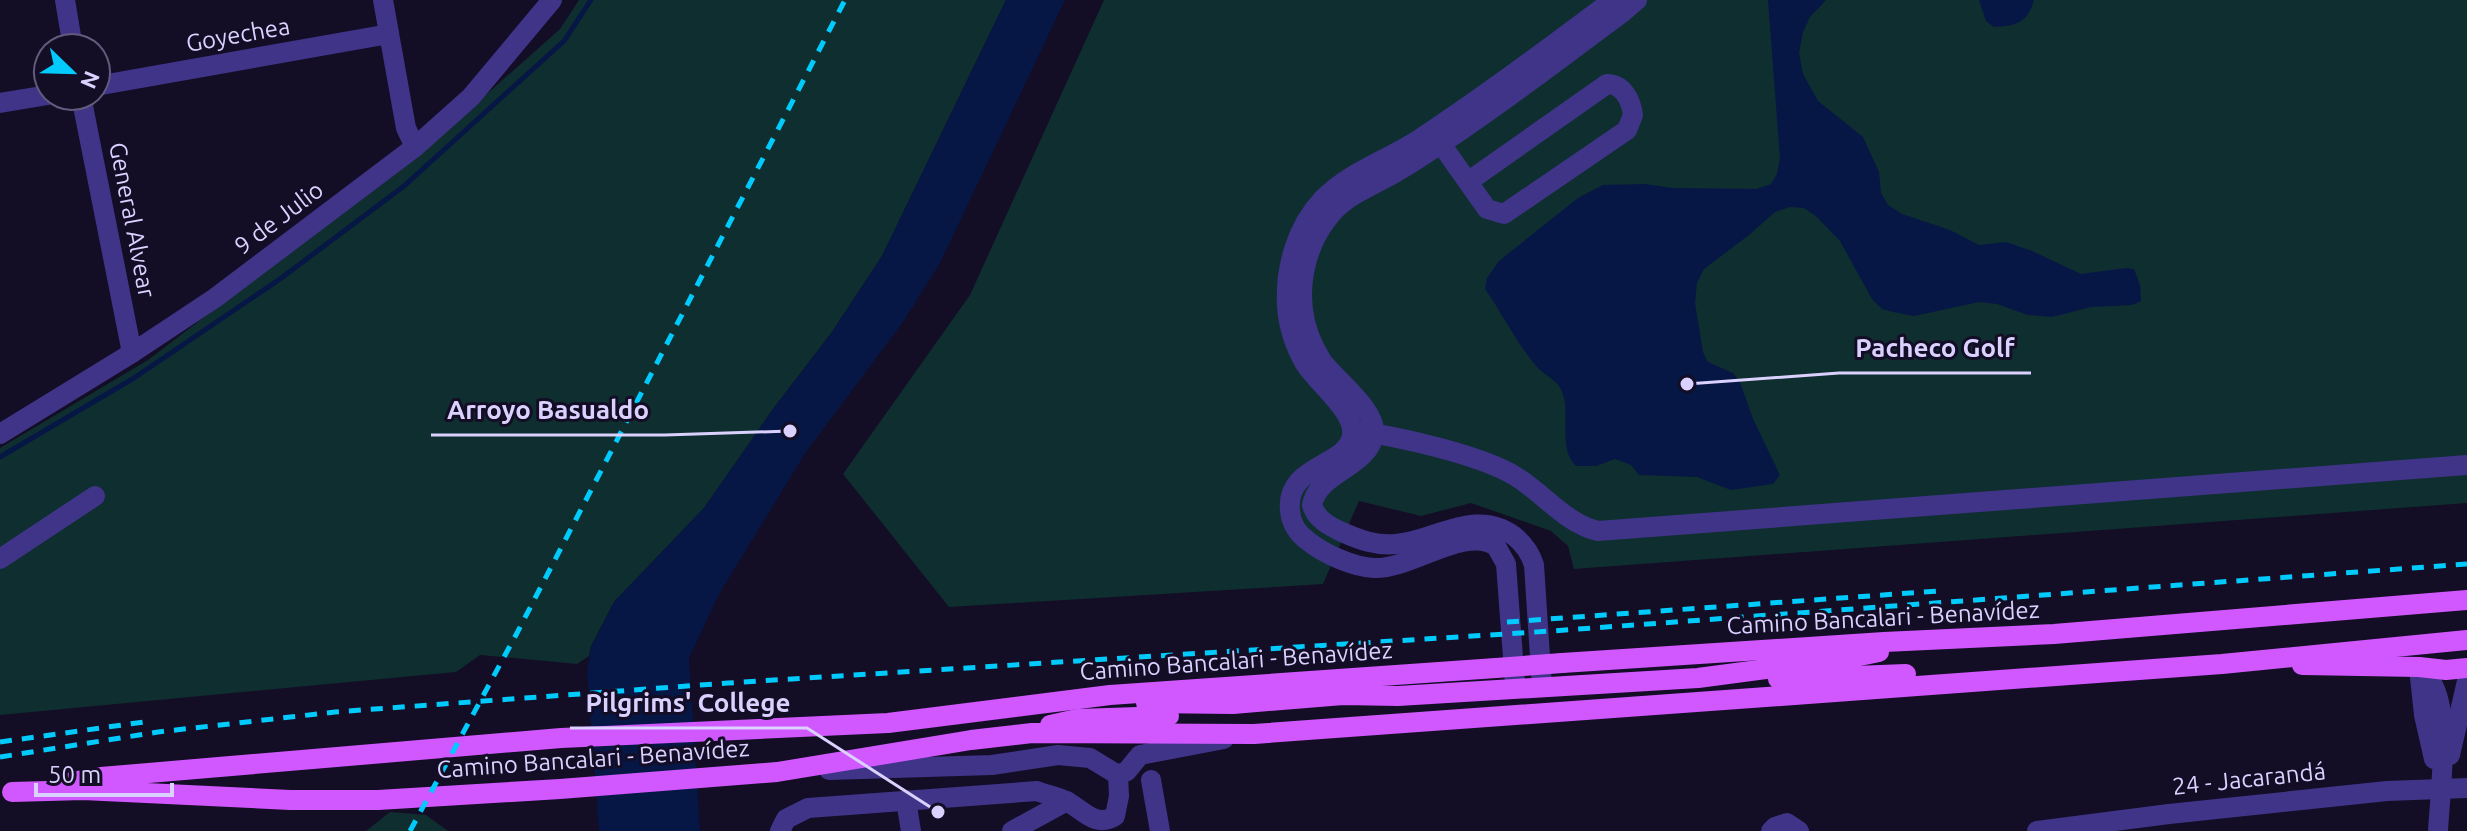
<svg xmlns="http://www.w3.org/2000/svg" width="2467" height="831" viewBox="0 0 2467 831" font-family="Ubuntu,sans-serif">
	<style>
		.green { fill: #0f2e30 }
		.water { fill: #061745 }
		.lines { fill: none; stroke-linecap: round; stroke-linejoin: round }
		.stream { stroke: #061745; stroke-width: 5 }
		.minor { stroke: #3f3488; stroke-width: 20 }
		.major { stroke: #d158ff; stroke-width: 20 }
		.rail { stroke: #00cbfc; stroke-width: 5; stroke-dasharray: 12 10; stroke-linecap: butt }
		.major-bridge { stroke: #d158ff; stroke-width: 20 }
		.labels { text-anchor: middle; stroke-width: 6; stroke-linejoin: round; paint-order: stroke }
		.street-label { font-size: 24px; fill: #dbd1ff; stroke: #130d25 }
		.leader { fill: none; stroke: #dbd1ff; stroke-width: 3 }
		.callout-dot { fill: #dbd1ff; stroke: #130d25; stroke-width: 3 }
		.callout-label { font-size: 26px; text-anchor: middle; font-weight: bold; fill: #dbd1ff; stroke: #130d25; stroke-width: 6; stroke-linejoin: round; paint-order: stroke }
	</style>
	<rect width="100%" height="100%" fill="#130d25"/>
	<g class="green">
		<polygon points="579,0 1006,0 882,256 832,332 773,409 704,508 614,602 591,646 589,656 577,664 480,655 456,672 0,715 0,448 148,360 427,147 560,29"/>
		<polygon points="1104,0 2467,0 2467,503 1574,569 1568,546 1551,531 1471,503 1421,516 1359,501 1323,584 949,607 843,474 970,295"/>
		<polygon points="390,812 426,815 448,831 366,831"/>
	</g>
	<g class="water">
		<polygon points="1006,0 1065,0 940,263 903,322 806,452 719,594 689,658 700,831 599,831 587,671 591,647 614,602 704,508 773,409 832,332 882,256"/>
		<path d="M1768,0H1826L1810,17L1803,32L1799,53L1803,74L1818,101L1863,137L1879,172L1881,193L1888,205L1902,214L1950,230L1979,245L2006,242L2032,251L2081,274L2126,268L2134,269L2140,285L2141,301L2132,305L2091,307L2052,317L2028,315L1997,304L1979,302L1914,316L1893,312L1882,309L1872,299L1840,241L1817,217L1804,208L1790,207L1775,212L1749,235L1704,269L1697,283L1695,303L1703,352L1708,362L1733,373L1740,382L1753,419L1780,475L1773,484L1731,490L1697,477L1639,475L1631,465L1615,459L1596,466H1576C1558,449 1570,416 1563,394C1560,382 1546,376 1538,368C1517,345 1503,314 1485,289L1487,278L1499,261L1578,198L1603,185L1645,184L1673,188L1756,189L1771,184L1777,174L1780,158Z"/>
		<path d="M1979,0H2034C2028,22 2017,26 1994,27L1986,21Z"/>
	</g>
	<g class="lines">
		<polyline class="stream" points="0,457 134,378 280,279 404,186 564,41 591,0"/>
		<g class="minor">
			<polyline points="65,0 73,48"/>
			<polyline points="383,0 406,128 415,147"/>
			<polyline points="96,86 389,34"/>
			<polyline points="81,96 132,353"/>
			<polyline points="0,103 48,95"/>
			<path d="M1434,134L1487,209L1504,214L1627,130L1633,115C1631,100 1623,84 1607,84L1469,181"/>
			<path d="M1352,430C1395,436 1479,454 1515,476C1542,492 1566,524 1598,531L2467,465"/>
			<polyline points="0,434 132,353 215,298 415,147 471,97 552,0"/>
			<polyline points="0,559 95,496"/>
			<path d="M2419,667C2424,673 2431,680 2434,687C2450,720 2440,794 2438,831"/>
			<polyline points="2419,668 2424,715 2434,759"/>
			<path d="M1515,684L1506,564L1496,546C1465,525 1410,570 1374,568C1353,567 1324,554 1308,541C1298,534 1291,523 1290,511C1285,464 1346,467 1352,436C1356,411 1316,383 1304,362C1294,344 1288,325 1287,305C1285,267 1297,226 1323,199C1350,171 1390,159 1421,138C1486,95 1550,47 1613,0"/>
			<path d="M1542,687L1534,565C1530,552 1524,544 1514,536C1476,507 1435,541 1396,544C1376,546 1360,540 1342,532C1329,526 1316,519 1312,505C1318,472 1369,468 1374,434C1377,410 1335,379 1322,361C1312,345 1305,328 1303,310C1299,278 1308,243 1328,218C1342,199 1361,191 1382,180C1402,170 1421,157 1439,145C1502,104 1562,57 1622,13L1637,0"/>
			<polyline points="2450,755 2467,681"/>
			<polyline points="1118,775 1127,771 1140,755 1224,739"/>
			<polyline points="1151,780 1160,831"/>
			<polyline points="906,800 911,831"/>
			<path d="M780,831L786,819L808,808L1037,791C1047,795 1059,797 1068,802C1084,811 1096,828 1115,816L1119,796L1118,775L1090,758L1058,755L992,765L829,770"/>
			<polyline points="1012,831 1067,801"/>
			<polyline points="1771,831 1775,827 1787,823 1799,831"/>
			<polyline points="2037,831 2169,814 2387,791 2467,788"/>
		</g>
		<g class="major">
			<polyline points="1562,663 1884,642 2054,634 2467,600"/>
			<polyline points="2302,665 2419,667 2446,670 2467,668"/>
			<polyline points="1778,679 1906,674"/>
			<polyline points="1146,703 1233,704 1343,695 1398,696 1698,678 1850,658 1879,652"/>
			<polyline points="1050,725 1077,719 1169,716"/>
			<polyline points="71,782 101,777 561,738 888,723 1110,695 1496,668"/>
			<polyline points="12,792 83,790 290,800 378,800 560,789 777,772 971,740 1032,733 1254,734 2222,664 2467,640"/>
		</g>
		<g class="rail">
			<polyline points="1507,622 1938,591"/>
			<polyline points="0,742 151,721"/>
			<polyline points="0,757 158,732 335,712 728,683 1552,631 2467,564"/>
			<polyline points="410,831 517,633 845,0"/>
		</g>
		<polyline class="major-bridge" points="1496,668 1562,663"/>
	</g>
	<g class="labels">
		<g class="street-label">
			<text transform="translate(238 35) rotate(-10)" y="8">Goyechea</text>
			<text transform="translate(279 218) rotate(-37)" y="8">9 de Julio</text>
			<text transform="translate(132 220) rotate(79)" y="8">General Alvear</text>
			<text transform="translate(1883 618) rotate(-3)" y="8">Camino Bancalari - Benavídez</text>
			<text transform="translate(1236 661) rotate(-4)" y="8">Camino Bancalari - Benavídez</text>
			<text transform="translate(593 759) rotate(-4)" y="8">Camino Bancalari - Benavídez</text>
			<text transform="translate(2249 779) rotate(-6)" y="8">24 - Jacarandá</text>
		</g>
	</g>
	<path class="leader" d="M1687 384L1839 373H2031M790 431L665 435H431M938 812L807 728H570"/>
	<g class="callout-dot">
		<circle cx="1687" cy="384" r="8"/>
		<circle cx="790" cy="431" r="8"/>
		<circle cx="938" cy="812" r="8"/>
	</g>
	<g class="callout-label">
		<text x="1935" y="357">Pacheco Golf</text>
		<text x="548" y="419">Arroyo Basualdo</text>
		<text x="688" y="712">Pilgrims' College</text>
	</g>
	<g transform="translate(72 72) rotate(113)"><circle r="38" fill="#130d25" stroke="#635b7c" stroke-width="2"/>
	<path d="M0-6L14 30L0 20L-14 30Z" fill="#00cbfc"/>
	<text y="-12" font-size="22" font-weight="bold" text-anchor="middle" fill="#dbd1ff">N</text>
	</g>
	<path d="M36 783v12h136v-12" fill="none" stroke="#dbd1ff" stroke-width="4"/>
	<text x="48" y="783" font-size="24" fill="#dbd1ff" stroke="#130d25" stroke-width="6" paint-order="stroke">50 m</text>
</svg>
